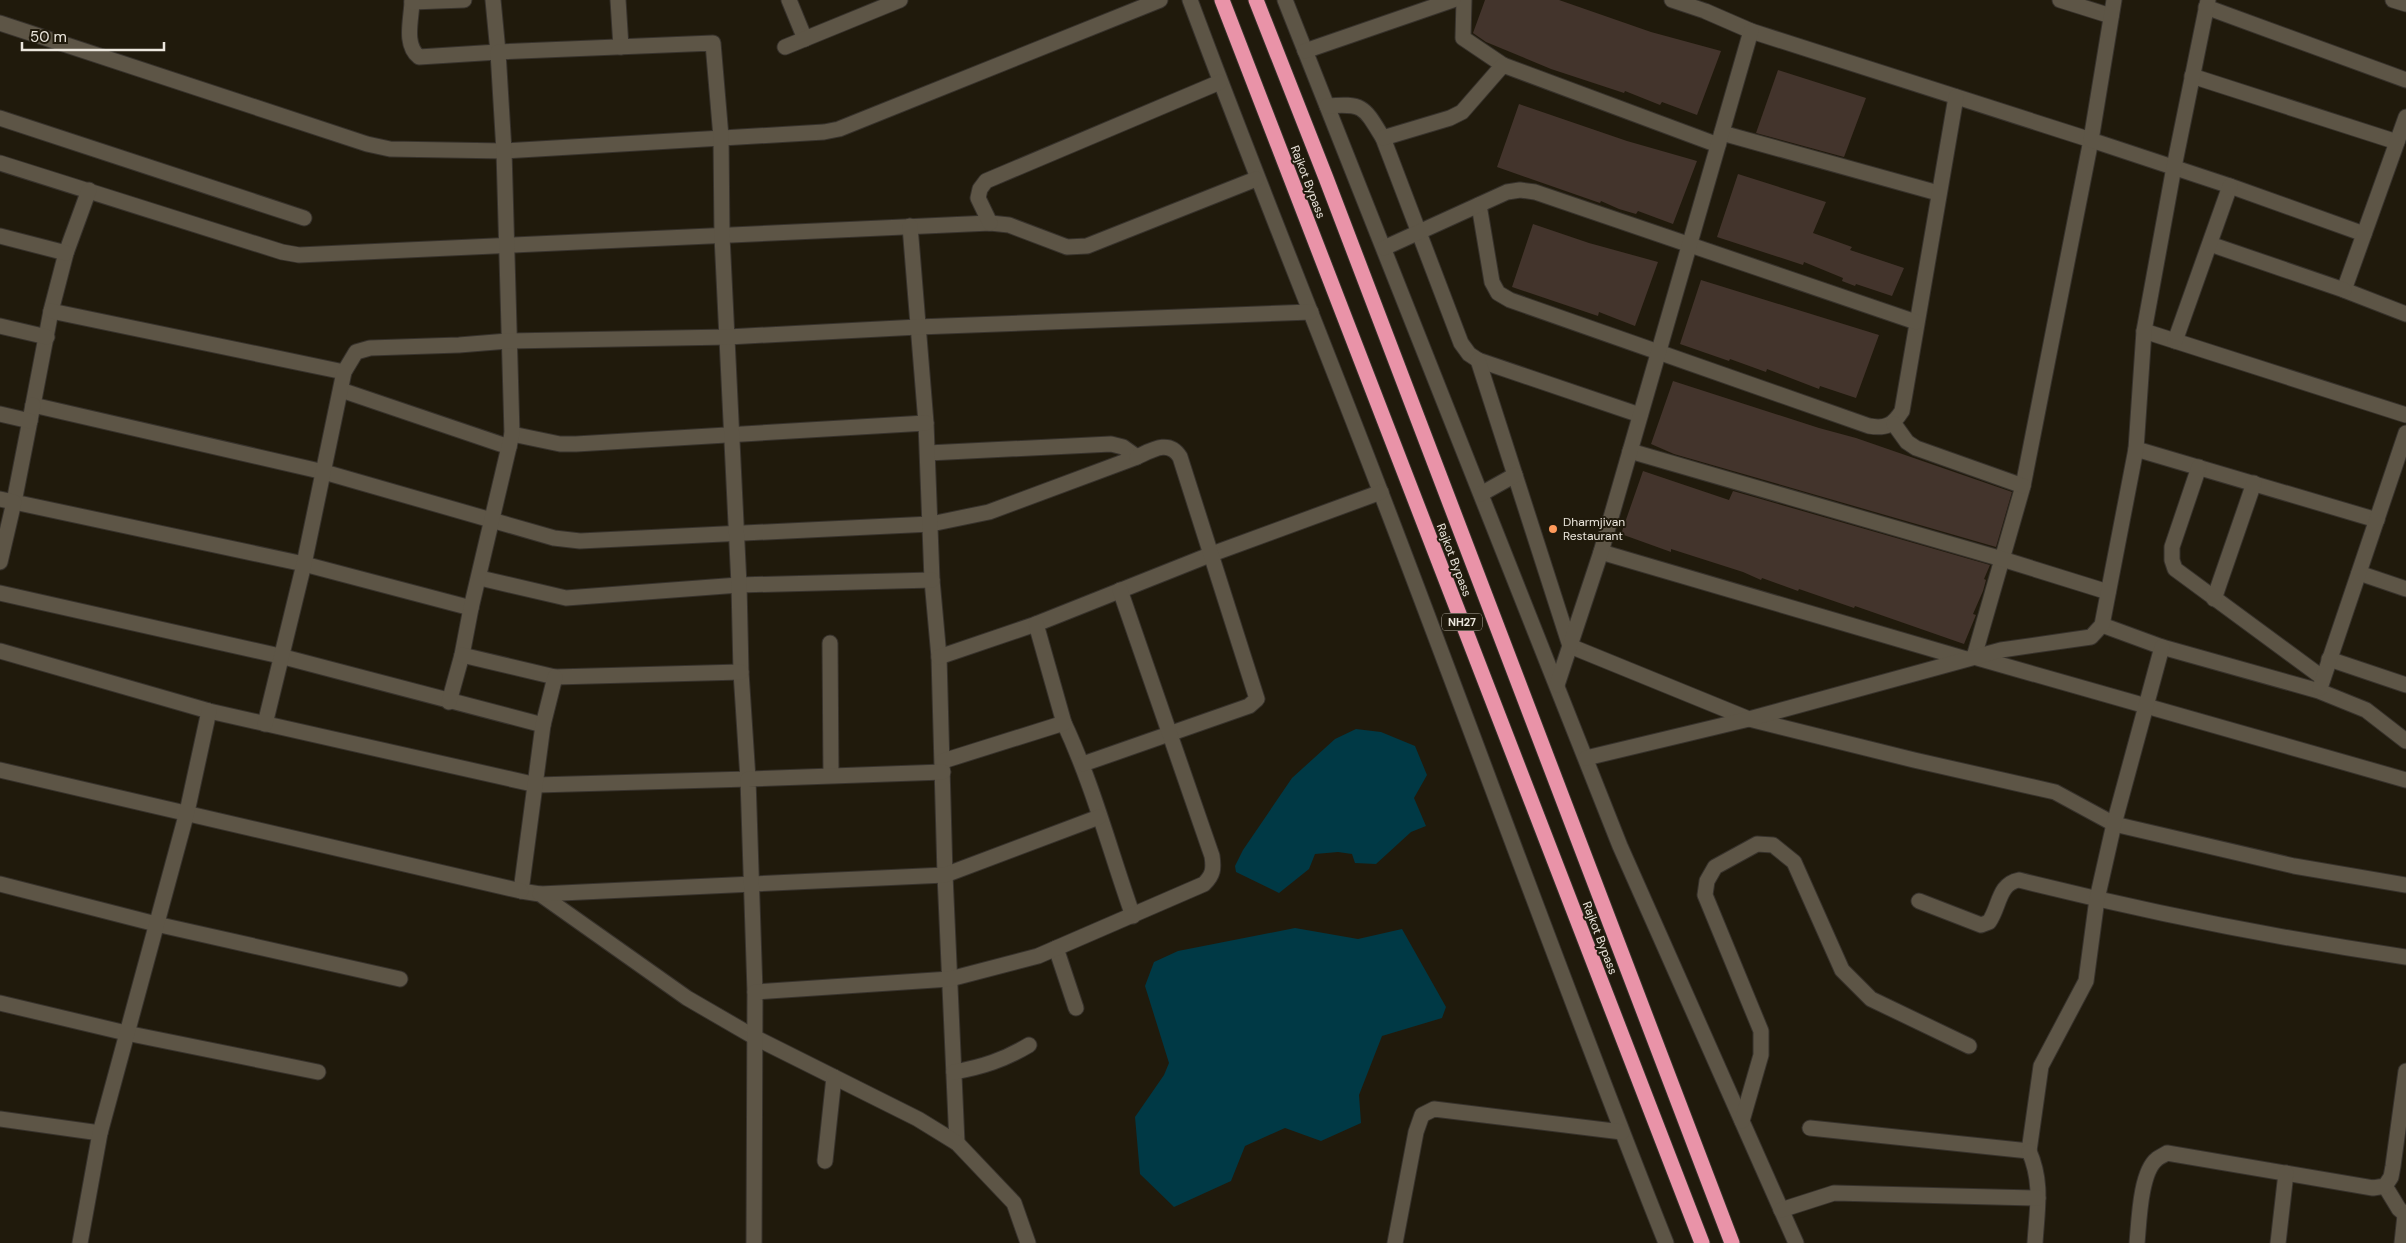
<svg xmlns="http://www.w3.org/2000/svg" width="2406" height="1243" viewBox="0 0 2406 1243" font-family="'DM Sans',sans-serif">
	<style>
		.water { fill: #003945 }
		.building { fill: #43342c }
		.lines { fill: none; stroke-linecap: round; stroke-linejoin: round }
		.minor-casing { stroke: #37322c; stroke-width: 17 }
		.highway-casing { stroke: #37322c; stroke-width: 17 }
		.minor { stroke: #5d5546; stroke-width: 15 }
		.highway { stroke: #e993a8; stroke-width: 15 }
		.poi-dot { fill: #ff9a5b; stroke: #201a0c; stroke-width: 2 }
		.labels { text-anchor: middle; stroke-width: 4; stroke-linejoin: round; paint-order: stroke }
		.shield { fill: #201a0c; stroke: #aea99e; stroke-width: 1 }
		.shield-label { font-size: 11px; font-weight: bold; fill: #ebe6dd }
		.street-label { font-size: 12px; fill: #ebe6dd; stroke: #201a0c }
		.poi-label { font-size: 12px; fill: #ebe6dd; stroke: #201a0c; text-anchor: start }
	</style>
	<rect width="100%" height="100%" fill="#201a0c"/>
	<g class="water">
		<polygon points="1356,729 1381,732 1415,746 1427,775 1414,798 1426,826 1411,832 1376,864 1355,863 1352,854 1338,852 1315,854 1309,869 1279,893 1236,872 1235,866 1243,850 1292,778 1335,739"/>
		<polygon points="1295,928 1358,939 1402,929 1446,1007 1442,1018 1382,1036 1359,1095 1361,1123 1321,1141 1285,1128 1245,1146 1231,1181 1174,1207 1140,1174 1135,1117 1164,1075 1169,1063 1145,986 1154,962 1178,951"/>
	</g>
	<g class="building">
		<polygon points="1485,0 1559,0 1651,32 1721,51 1697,115 1662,102 1660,105 1625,91 1624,93 1551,69 1486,42 1473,33"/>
		<polygon points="1778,70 1866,98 1844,157 1756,133"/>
		<polygon points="1519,104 1627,141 1697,161 1673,224 1638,211 1636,214 1619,209 1601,201 1600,203 1497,167"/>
		<polygon points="1738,174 1826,202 1813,233 1852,247 1850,250 1904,268 1892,296 1856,284 1855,286 1842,281 1843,278 1804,262 1803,265 1717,237"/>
		<polygon points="1533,224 1589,243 1658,262 1635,326 1599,312 1598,316 1512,287"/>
		<polygon points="1701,280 1879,335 1856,398 1820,386 1819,389 1767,369 1766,372 1730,359 1729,361 1680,344"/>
		<polygon points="1673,381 1819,428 1856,438 2012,492 1996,547 1674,454 1651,444"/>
		<polygon points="1643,471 1729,500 1733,491 1990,565 1984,579 1986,580 1983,591 1973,614 1976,615 1964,644 1855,606 1854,608 1799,589 1798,591 1762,578 1761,580 1743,572 1671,549 1671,552 1621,534"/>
	</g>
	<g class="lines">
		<defs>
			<g id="minor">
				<path d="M412,0C412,18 403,44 419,57L498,52L493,0"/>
				<polyline points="618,0 621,47"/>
				<polyline points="789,0 805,39"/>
				<path d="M1190,0C1251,165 1318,328 1381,493C1477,743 1567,995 1666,1243"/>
				<polyline points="1285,0 1620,846 1796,1243"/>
				<polyline points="1464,0 1463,38 1503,65"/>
				<polyline points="1672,0 1705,11 1751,31 2091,140 2023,486 1974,657 2406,780"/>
				<polyline points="2060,0 2111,16"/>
				<polyline points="2114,0 2091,140 2230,186 2364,234"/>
				<polyline points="2393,0 2406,4"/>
				<polyline points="412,2 464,0"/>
				<polyline points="2206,7 2406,80"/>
				<polyline points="0,23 367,144 390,149 504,151 824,132 839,129 1160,0"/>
				<polyline points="785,47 900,0"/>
				<polyline points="1305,51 1453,0"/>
				<polyline points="2192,76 2397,142"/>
				<path d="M1327,106C1364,103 1364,107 1383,138L1461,343L1469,354L1478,360L1640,415"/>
				<polyline points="2406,117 2344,290 2406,314"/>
				<polyline points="0,118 304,218"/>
				<polyline points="1722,133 1938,193"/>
				<polyline points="1383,138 1450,118 1462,112 1503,65 1718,145"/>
				<polyline points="0,163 282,252 299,255 990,223 1009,225 1067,247 1087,246 1256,179"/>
				<polyline points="89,190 66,253 51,311 33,405 324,472 554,538 580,541 931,524 989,512 1137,457 1123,447 1111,444 928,453"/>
				<path d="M1479,205L1492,282L1498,293L1510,300L1869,426C1886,429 1893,425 1902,411L1956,97"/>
				<polyline points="990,223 978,198 980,189 986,181 1220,82"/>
				<polyline points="910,226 926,423 932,580 939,657 945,875 957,1143"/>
				<polyline points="0,236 66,253"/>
				<polyline points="2210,244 2344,290"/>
				<polyline points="1384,248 1507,192 1520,190 1535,192 1916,322"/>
				<polyline points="51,311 344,372"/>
				<polyline points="0,326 47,337"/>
				<polyline points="2144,331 2406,415"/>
				<polyline points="2175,341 2230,186"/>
				<polyline points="1478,360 1570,646 1749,719 1914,760 2055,792 2114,824 2294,866 2406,885"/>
				<polyline points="341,390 509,447"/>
				<polyline points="33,405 14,502 304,564 471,608"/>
				<polyline points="0,414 30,421"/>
				<polyline points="1894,424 1907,442 1916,448 2023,486"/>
				<polyline points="512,434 560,444 576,444 926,423"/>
				<polyline points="2136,449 2377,520"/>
				<polyline points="1630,451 2002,559 2108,592"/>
				<polyline points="2199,467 2172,547 2172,560 2175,569 2323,678"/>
				<polyline points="1481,494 1515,475"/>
				<polyline points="0,499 14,502 0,562"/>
				<polyline points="1601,552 1966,659"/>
				<polyline points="2359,573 2406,589"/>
				<polyline points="480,578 566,598 739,585 932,580"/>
				<polyline points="0,593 280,656 543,725"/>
				<polyline points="2214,599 2254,483"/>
				<polyline points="2102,625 2162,647 2319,691 2366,710 2406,741"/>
				<polyline points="830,643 831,775"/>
				<polyline points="0,651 209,711 537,785 748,779 741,672 739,585 722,236 721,137 713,43 498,52 504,151 512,434 471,608 462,655 449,702"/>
				<polyline points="462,655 555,677 741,672"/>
				<polyline points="939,657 1036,624 1212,554 1381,492"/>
				<polyline points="2329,659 2406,685"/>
				<polyline points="555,677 543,725 521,891 540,894 687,998 756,1038 918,1119 957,1143 1014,1203 1028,1243"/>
				<polyline points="1557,685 1601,552 1751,31"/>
				<polyline points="2320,688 2406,433"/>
				<path d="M1064,723C1093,785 1110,851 1133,916"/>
				<polyline points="265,724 304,564 344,372 356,352 370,348 459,345 508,341 728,337 918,327 1311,312"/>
				<polyline points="1586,758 1749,719 2001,650 2091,637 2102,625 2136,449 2144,331 2174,167 2208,0"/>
				<polyline points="943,761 1064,723 1036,624"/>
				<path d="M1083,764L1249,706L1257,699L1180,457C1169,439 1152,450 1137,457"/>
				<polyline points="0,770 521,891"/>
				<polyline points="0,884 156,924 400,979"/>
				<polyline points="540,894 945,875 1099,817"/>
				<path d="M1919,901L1981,925L1989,922C2000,906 1998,884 2019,880C2147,912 2276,938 2406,957"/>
				<polyline points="1056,948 1076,1008"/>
				<polyline points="755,992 748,779 943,772"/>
				<polyline points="0,1003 126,1033 318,1072"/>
				<path d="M954,1072C982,1067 1004,1060 1029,1045"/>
				<polyline points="0,1119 100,1133"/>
				<polyline points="1742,1121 1761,1055 1761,1031 1705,895 1707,881 1715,867 1757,844 1773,845 1794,862 1842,970 1871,999 1969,1046"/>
				<polyline points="1810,1128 2029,1151 2041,1066 2086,981 2097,899 2114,824 2162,647"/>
				<path d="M2029,1151C2043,1183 2037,1209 2035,1243"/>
				<polyline points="825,1161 834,1077"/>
				<polyline points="2385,1186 2399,1209 2406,1215"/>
				<polyline points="1781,1210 1834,1193 2038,1198"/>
				<polyline points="80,1243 100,1133 187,812 209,711"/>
				<path d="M754,1243L755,992L950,979L1038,956L1204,884C1213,875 1214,869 1212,856L1120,590"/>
				<polyline points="1395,1243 1416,1132 1422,1115 1434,1109 1622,1132"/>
				<path d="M2137,1243C2139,1223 2140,1172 2157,1159C2159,1157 2164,1155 2167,1153L2373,1188L2385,1186L2391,1177L2393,1166L2406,1071"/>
				<polyline points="2278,1243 2286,1173"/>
				<polyline points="2402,1243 2405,1215"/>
			</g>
			<g id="highway">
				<polyline points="1222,0 1702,1243"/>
				<polyline points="1256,0 1326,178 1732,1243"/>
			</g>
		</defs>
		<use href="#minor" class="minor-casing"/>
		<use href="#highway" class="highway-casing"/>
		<use href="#minor" class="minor"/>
		<use href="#highway" class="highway"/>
	</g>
	<circle class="poi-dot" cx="1553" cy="529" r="5"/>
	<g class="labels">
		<rect class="shield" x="1442" y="613.5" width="40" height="17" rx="4"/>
		<g class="shield-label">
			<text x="1462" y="626">NH27</text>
		</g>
		<g class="street-label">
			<text transform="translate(1308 182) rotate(69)" y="4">Rajkot Bypass</text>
			<text transform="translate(1454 560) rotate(69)" y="4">Rajkot Bypass</text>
			<text transform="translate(1600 938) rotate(69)" y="4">Rajkot Bypass</text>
		</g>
		<g class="poi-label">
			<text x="1563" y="526">Dharmjivan<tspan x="1563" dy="14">Restaurant</tspan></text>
		</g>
	</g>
	<path d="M22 42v8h142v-8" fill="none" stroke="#ebe6dd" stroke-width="2.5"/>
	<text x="30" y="42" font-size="15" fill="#ebe6dd" stroke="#201a0c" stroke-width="4" paint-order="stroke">50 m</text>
</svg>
